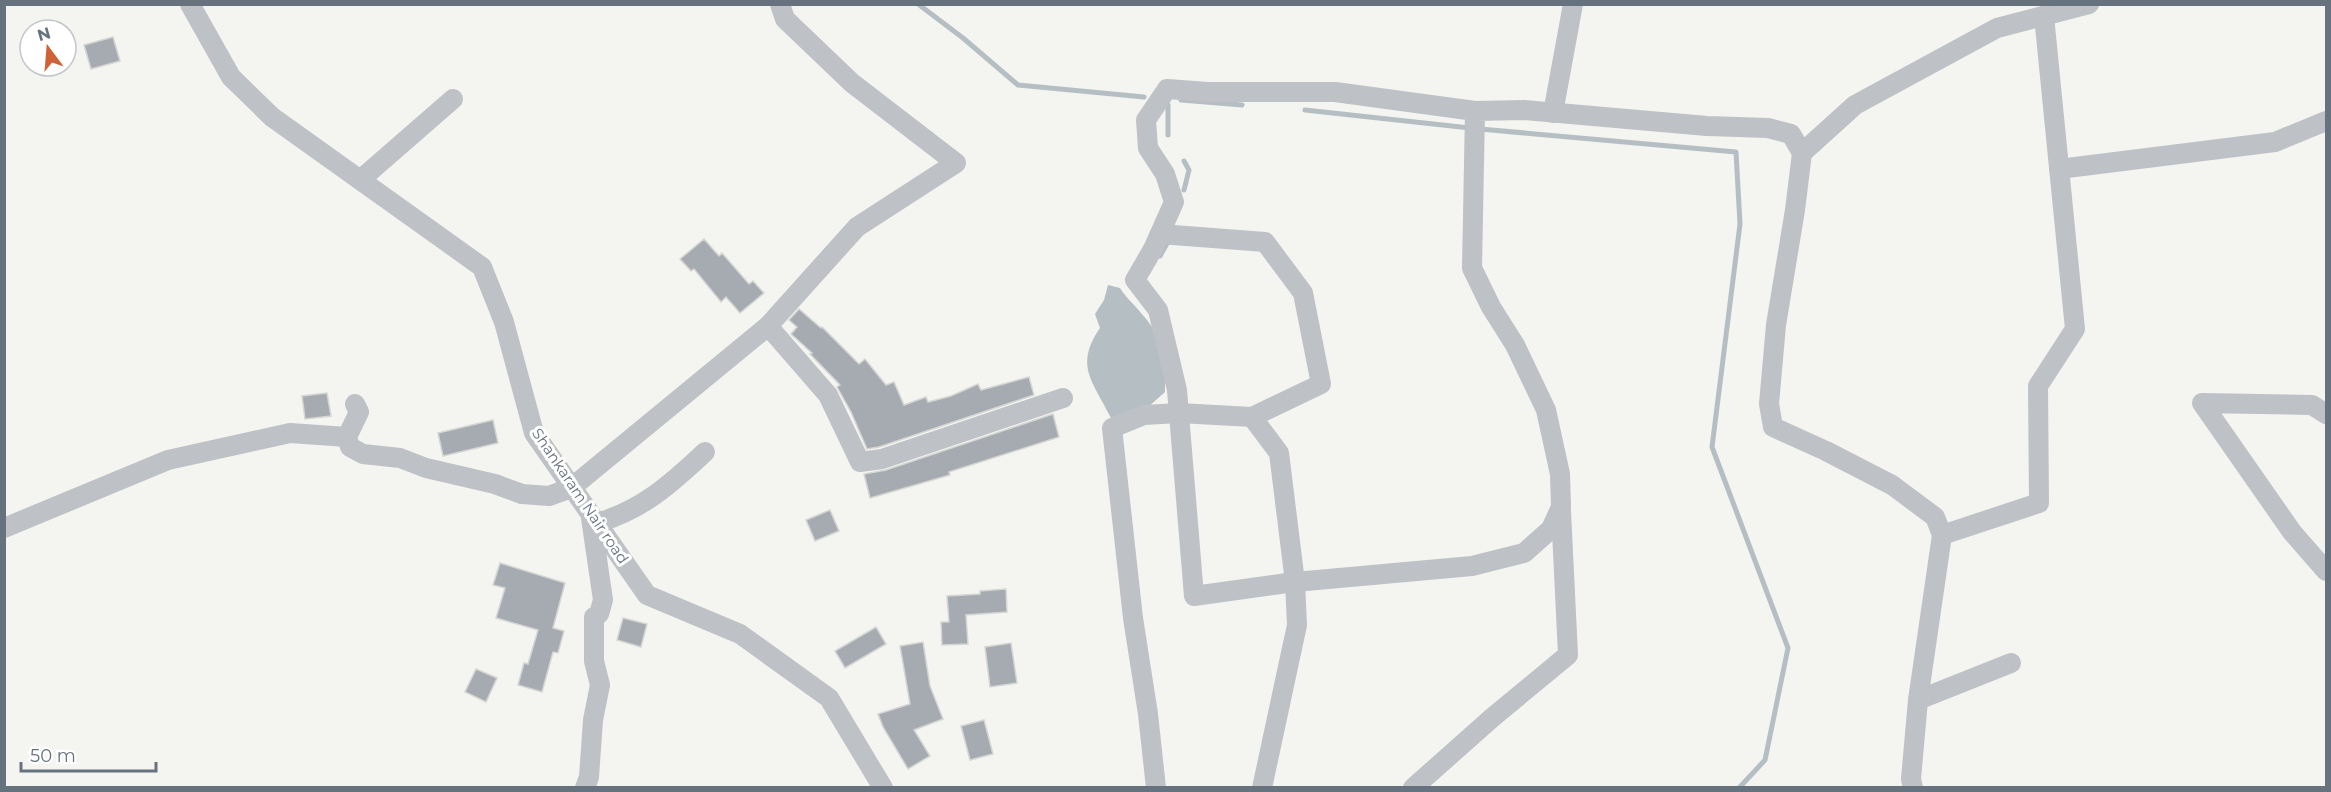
<svg xmlns="http://www.w3.org/2000/svg" width="2331" height="792" viewBox="0 0 2331 792" font-family="Montserrat,sans-serif">
	<style>
		.water { fill: #b5bfc3 }
		.lines { fill: none; stroke-linecap: round; stroke-linejoin: round }
		.stream { stroke: #b5bfc3; stroke-width: 5 }
		.building { fill: #a5abb1; stroke: #d5d6d4; stroke-width: 1.5 }
		.minor { stroke: #bec1c5; stroke-width: 20 }
		.labels { text-anchor: middle; stroke-width: 6; stroke-linejoin: round; paint-order: stroke }
		.street-label { font-size: 15px; fill: #67727f; stroke: #fff }
	</style>
	<rect width="100%" height="100%" fill="#f4f4f1"/>
	<path class="water" d="M1108,285L1120,288C1126,298 1134,304 1141,313C1166,341 1166,357 1165,392L1147,408L1111,418C1093,381 1074,366 1100,328L1095,314L1104,300Z"/>
	<g class="lines">
		<g class="stream">
			<polyline points="918,4 963,38 1018,85 1144,97"/>
			<polyline points="1181,100 1242,105"/>
			<polyline points="1168,105 1168,135"/>
			<polyline points="1305,110 1470,128"/>
			<polyline points="1480,129 1736,152 1740,224 1712,447 1788,648 1765,760 1739,788"/>
			<polyline points="1184,161 1189,170 1184,190"/>
			<polyline points="1160,256 1170,238"/>
		</g>
	</g>
	<g class="building">
		<polygon points="113,37 120,61 91,69 84,45"/>
		<polygon points="704,239 719,256 722,253 749,284 753,281 764,293 740,313 726,297 721,302 694,269 691,271 680,259"/>
		<polygon points="799,309 821,328 822,327 859,364 865,359 886,385 894,382 904,405 926,397 928,402 951,396 978,384 981,390 1029,377 1034,395 879,447 867,449 851,412 837,387 840,385 810,354 812,353 791,334 797,327 789,320"/>
		<polygon points="327,393 331,416 305,419 302,396"/>
		<polygon points="1053,414 1059,437 949,472 950,475 870,498 864,474 886,470"/>
		<polygon points="493,420 498,443 443,456 438,433"/>
		<polygon points="830,510 839,531 815,541 806,520"/>
		<polygon points="500,563 565,583 553,628 564,631 558,653 553,652 542,692 518,685 524,663 528,664 538,630 496,618 505,588 493,585"/>
		<polygon points="1006,589 1007,612 966,615 968,644 942,645 941,622 949,622 947,596 980,594 980,591"/>
		<polygon points="623,618 647,624 641,647 617,640"/>
		<polygon points="876,627 886,644 845,668 835,651"/>
		<polygon points="923,642 930,686 943,719 914,730 930,756 908,769 883,727 878,714 910,704 900,646"/>
		<polygon points="1011,643 1017,683 990,687 985,647"/>
		<polygon points="476,669 497,678 486,702 465,692"/>
		<polygon points="984,720 993,754 970,760 961,726"/>
	</g>
	<g class="lines">
		<g class="minor">
			<polyline points="190,4 231,77 272,117 482,267 504,322 534,433 647,595 740,634 829,698 883,788"/>
			<polyline points="1475,111 1472,268 1491,307 1515,345 1546,410 1560,474 1561,507 1551,529 1524,553 1472,566 1295,582 1194,596 1177,390 1158,310 1135,280 1153,249 1174,202 1165,174 1148,148 1146,120 1167,89 1208,92 1335,92 1475,111 1524,110 1707,126 1768,128 1791,134 1802,153 1795,210 1776,325 1769,404 1773,427 1826,451 1892,485 1935,517 1942,535 1918,700 1911,779 1913,788"/>
			<polyline points="1553,113 1573,4"/>
			<polyline points="1802,153 1855,105 1997,28 2089,4"/>
			<polyline points="2059,169 2275,142 2326,121"/>
			<polyline points="360,180 453,99"/>
			<polyline points="1160,234 1265,242 1303,293 1321,384 1252,417 1279,453 1295,582 1297,625 1262,788"/>
			<polyline points="768,326 828,395 860,462 882,459 1063,398"/>
			<polyline points="355,404 359,412 347,437 350,447 363,454 400,458 426,468 495,484 522,494 549,496 571,488 768,326 857,227 956,163 852,83 785,19 780,4"/>
			<polyline points="2326,414 2312,405 2202,403 2292,532 2326,571"/>
			<path d="M597,523C642,510 671,484 705,452"/>
			<polyline points="4,528 168,460 290,433 347,437"/>
			<polyline points="1942,535 2039,503 2038,386 2075,329 2044,16"/>
			<polyline points="1918,700 2011,663"/>
			<polyline points="585,788 589,777 593,720 600,685 594,661 594,617 599,614 603,600 591,518"/>
			<polyline points="1156,788 1148,714 1133,618 1112,428 1144,415 1179,413 1252,417"/>
			<polyline points="1413,788 1493,717 1568,655 1561,511"/>
		</g>
	</g>
	<g class="labels">
		<g class="street-label">
			<text transform="translate(580 496) rotate(56)" y="5">Shankaram Nair road</text>
		</g>
	</g>
	<rect width="2331" height="792" fill="none" stroke="#67727f" stroke-width="12"/>
	<g transform="translate(48 48) rotate(344)"><circle r="28" fill="#ffffff" stroke="#c2c7cc" stroke-width="1.5"/>
	<path d="M0-4.5L10 22L0 15L-10 22Z" fill="#cf6337"/>
	<text y="-9" font-size="16" font-weight="bold" text-anchor="middle" fill="#67727f">N</text>
	</g>
	<path d="M21 762v9h135v-9" fill="none" stroke="#67727f" stroke-width="3"/>
	<text x="30" y="762" font-size="18" fill="#67727f" stroke="#ffffff" stroke-width="4.5" paint-order="stroke">50 m</text>
</svg>
